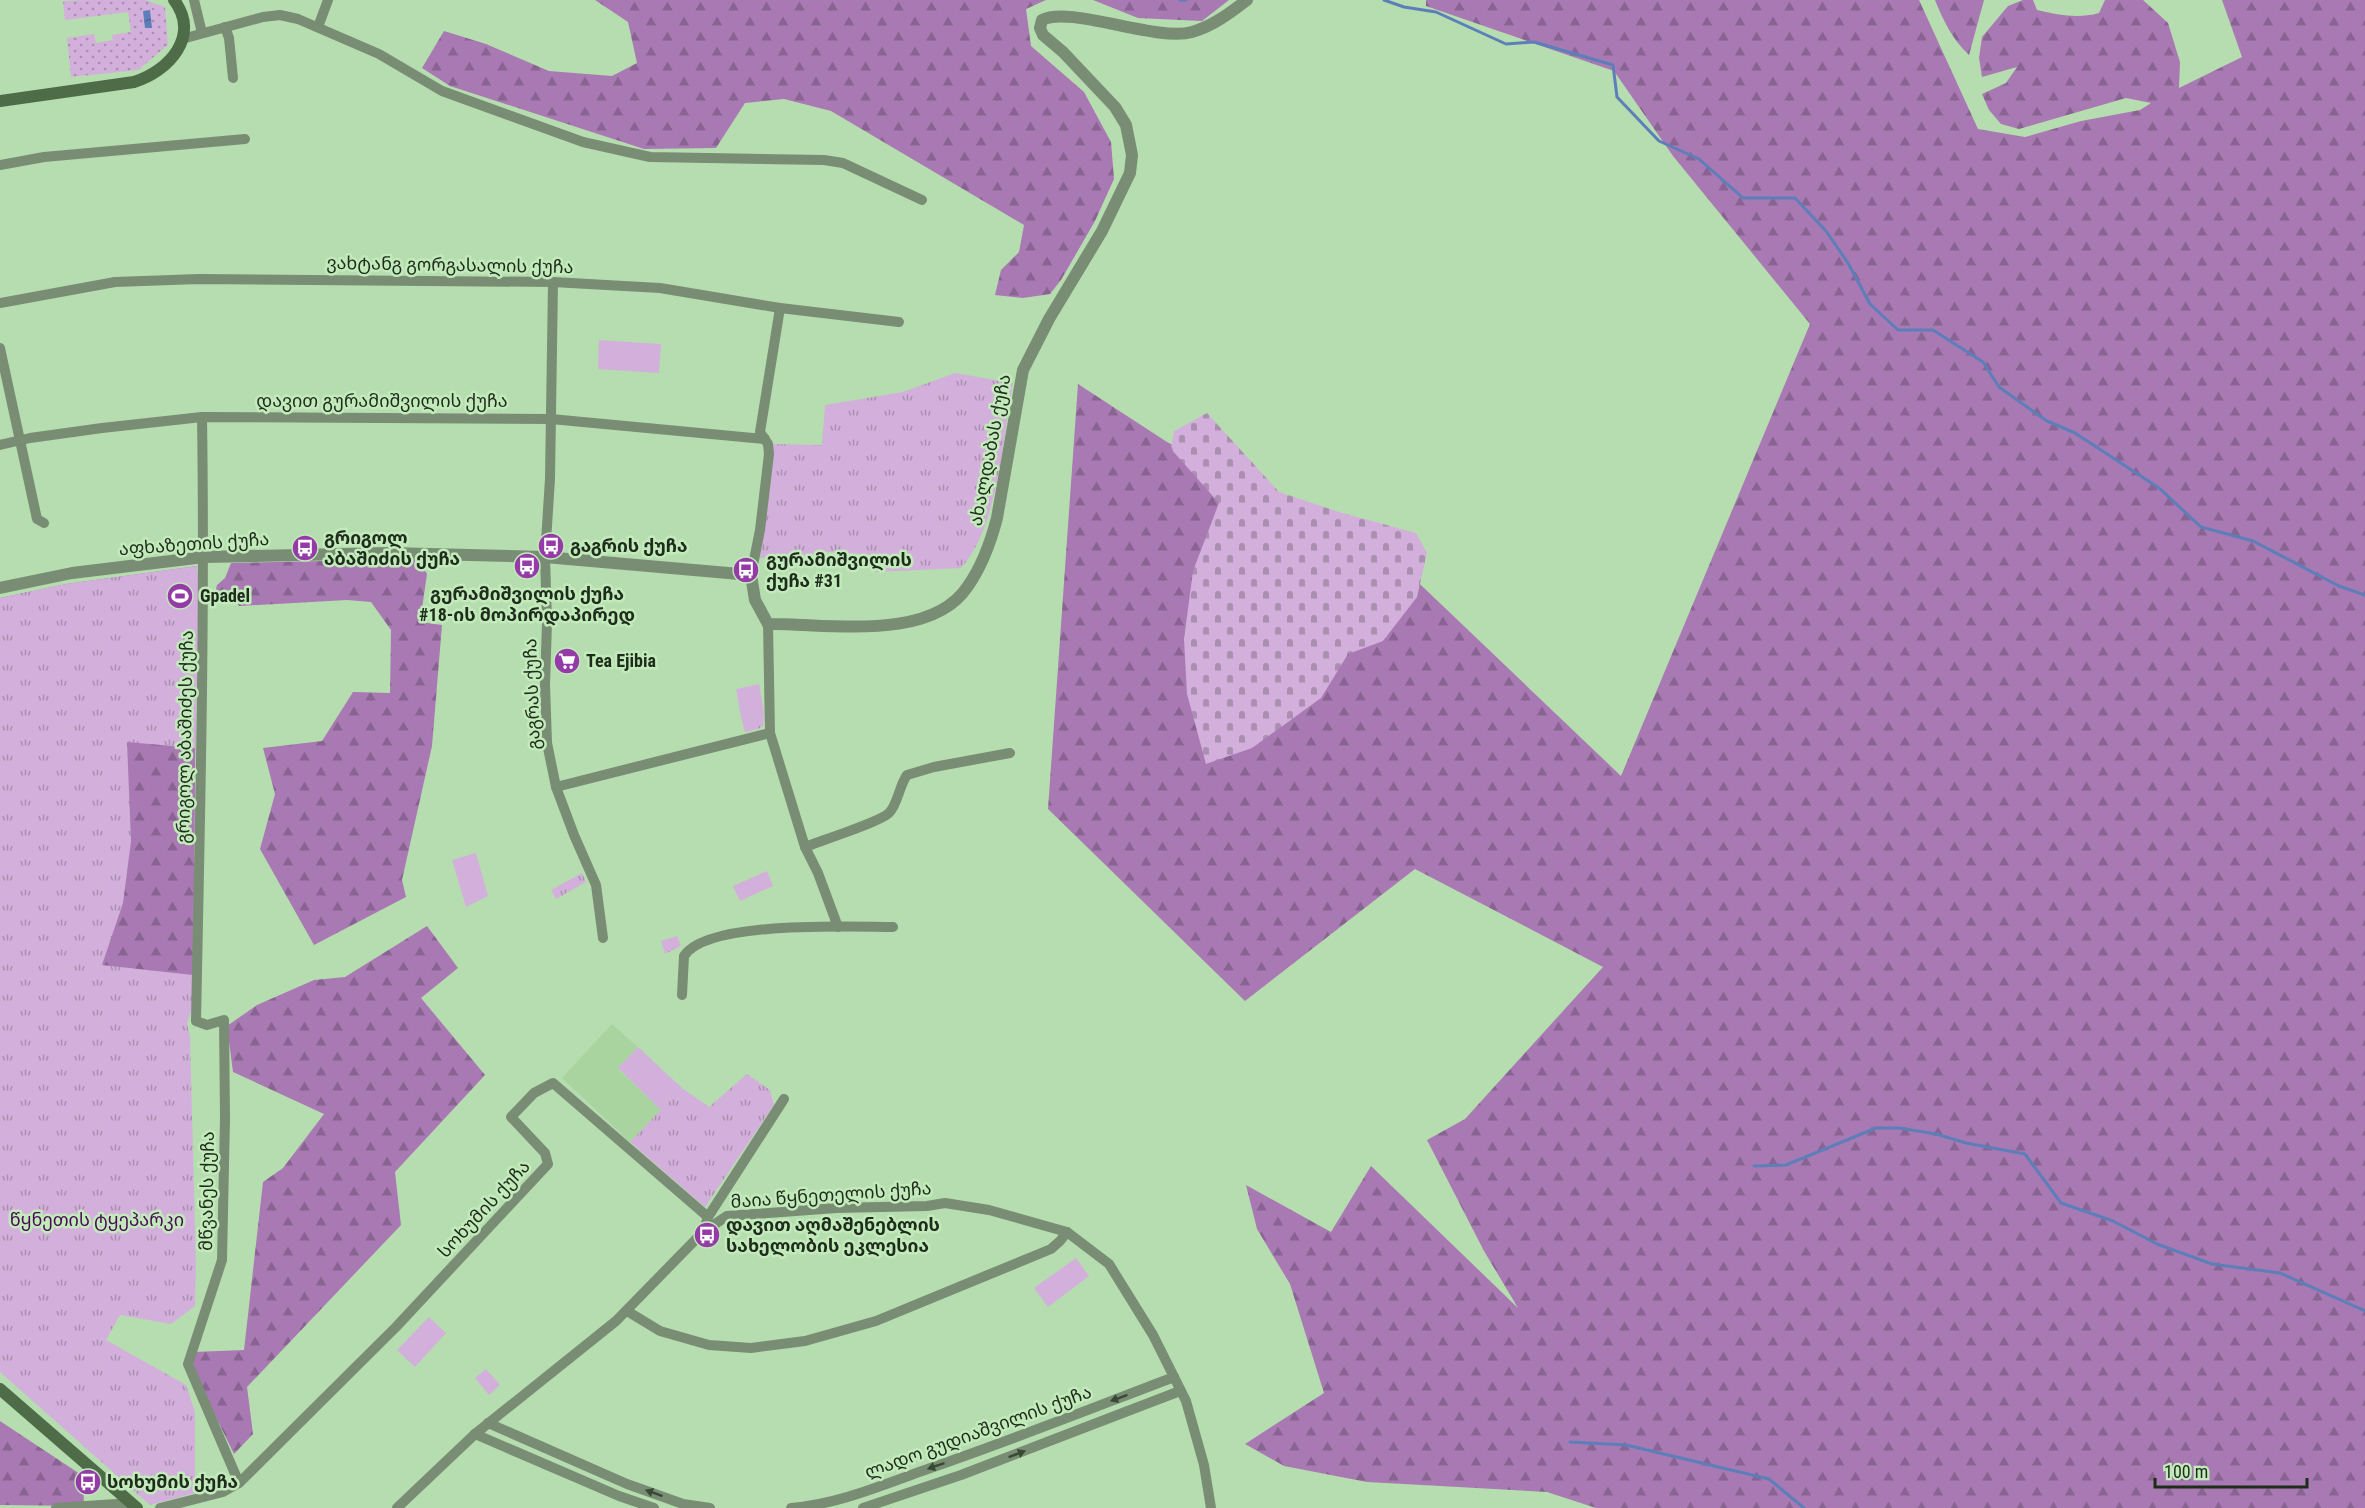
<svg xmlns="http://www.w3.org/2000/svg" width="2365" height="1508" viewBox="0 0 2365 1508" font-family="'Roboto Condensed','Noto Sans Georgian',sans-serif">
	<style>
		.built { fill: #a9d4a0 }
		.grass { fill: url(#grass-dots) }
		.forest { fill: url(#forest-firs) }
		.cemetery { fill: url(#cemetery-stones) }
		.park { fill: url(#park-tufts) }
		.garden { fill: #d3b0db }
		.water { fill: url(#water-waves) }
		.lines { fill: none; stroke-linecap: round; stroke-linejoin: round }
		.stream { stroke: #5c7fba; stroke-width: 3 }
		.minor { stroke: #788d73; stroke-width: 10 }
		.tertiary { stroke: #788d73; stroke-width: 12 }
		.secondary { stroke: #4d6c47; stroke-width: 12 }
		.oneway { fill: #384935 }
		.labels { text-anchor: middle; stroke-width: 5; stroke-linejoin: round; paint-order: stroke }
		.street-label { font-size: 18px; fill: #1d2c1b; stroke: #c3eabb }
		.poi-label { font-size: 18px; font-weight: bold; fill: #1d2c1b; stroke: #c3eabb; text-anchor: start }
		.park-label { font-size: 18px; fill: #480a54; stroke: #c3eabb }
	</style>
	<defs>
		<pattern id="grass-dots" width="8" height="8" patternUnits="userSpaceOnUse" patternTransform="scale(1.5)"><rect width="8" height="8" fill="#d3b0db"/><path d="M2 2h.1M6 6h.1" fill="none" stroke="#ab8fb1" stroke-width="1.8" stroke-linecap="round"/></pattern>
		<pattern id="forest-firs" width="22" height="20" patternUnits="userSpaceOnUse" patternTransform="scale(1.5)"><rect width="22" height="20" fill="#a979b3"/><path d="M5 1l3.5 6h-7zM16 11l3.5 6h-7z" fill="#896391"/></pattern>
		<pattern id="cemetery-stones" width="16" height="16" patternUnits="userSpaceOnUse" patternTransform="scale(1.5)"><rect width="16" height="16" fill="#d3b0db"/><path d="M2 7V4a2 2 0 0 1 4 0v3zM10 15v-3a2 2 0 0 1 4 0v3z" fill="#ab8fb1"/></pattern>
		<pattern id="park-tufts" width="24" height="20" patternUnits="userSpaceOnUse" patternTransform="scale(1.5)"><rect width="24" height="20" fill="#d3b0db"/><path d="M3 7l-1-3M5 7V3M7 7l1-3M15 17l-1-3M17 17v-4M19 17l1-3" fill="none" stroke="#ab8fb1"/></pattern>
		<pattern id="water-waves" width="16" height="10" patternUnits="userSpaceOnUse" patternTransform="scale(1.5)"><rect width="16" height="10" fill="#5c7fba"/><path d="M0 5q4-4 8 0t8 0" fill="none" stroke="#4b6896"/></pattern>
	</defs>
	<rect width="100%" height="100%" fill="#b6ddaf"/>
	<polygon class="built" points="612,1024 638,1047 618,1069 661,1110 630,1142 562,1078"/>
	<polygon class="grass" points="88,0 145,0 165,7 168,45 138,70 71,77 67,38 94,34 96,43 113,40 112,35 131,32 128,12 65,20 63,1"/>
	<g class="forest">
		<polygon points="595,0 1046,0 1026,9 1031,46 1084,92 1111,142 1114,179 1095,221 1061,280 1050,294 1023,298 995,295 1001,270 1019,252 1024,225 831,111 784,99 745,103 716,148 644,149 450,86 422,68 444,31 486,44 549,71 612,76 637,63 628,22"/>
		<polygon points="1093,0 1229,0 1202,21 1138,18"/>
		<path d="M1426,0H1919L1978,129L2025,137L2081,121L2140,110L2151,103L2126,98L2019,129L2001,124L1989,110L1982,94L2006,83L2017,67L1982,77L1979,58L1982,37L2008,6L2023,0H2033L2037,10C2058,15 2078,19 2099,13L2105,0H2143L2168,23L2180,62L2179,88L2242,57L2222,0H2365V1508H1596L1547,1492L1367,1482L1284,1466L1245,1444L1324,1393L1290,1284L1257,1229L1246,1185L1331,1232L1371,1166L1518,1308L1484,1251L1427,1140L1465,1119L1603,967L1415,869L1245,1001L1048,809L1078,384L1167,442L1401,566L1621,776L1810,324L1673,156L1614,71L1426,6Z"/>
		<path d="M1935,0H1984L1969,55C1952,39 1944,22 1935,0Z"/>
		<polygon points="418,559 427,574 420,622 442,625 432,746 402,880 406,897 314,945 260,849 275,794 263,748 322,741 353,692 390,693 391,630 371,602 347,600 239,606 237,602 213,603 217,585 225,578 231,563"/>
		<polygon points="197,566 193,1005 0,1070 0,598 66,584"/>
		<polygon points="427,926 458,968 421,998 485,1075 395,1172 401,1225 247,1387 253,1434 234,1454 192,1368 193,1352 244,1350 263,1182 283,1168 324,1114 233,1072 227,1026 257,1005 314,980 345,977"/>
		<polygon points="0,1421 83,1476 84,1506 0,1505"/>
	</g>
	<polygon class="cemetery" points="1207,413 1279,492 1339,512 1416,533 1427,553 1417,597 1383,641 1348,654 1321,698 1252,748 1206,764 1187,694 1184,639 1193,571 1219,503 1171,449 1174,431"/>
	<g class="park">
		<path d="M955,373L1013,383C1003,437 998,528 961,568L875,572L872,555L817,551L815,554L760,558L773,444L822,445L825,405L903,392Z"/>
		<polygon points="197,566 199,614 195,748 127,742 131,841 123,903 102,965 193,975 193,1005 187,1024 190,1037 196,1268 195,1306 171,1324 120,1315 106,1340 186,1385 195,1412 195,1493 150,1505 0,1372 0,598 66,584"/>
		<polygon points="764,713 763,726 758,729 745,732 741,717"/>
		<polygon points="582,873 586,882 556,899 551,890"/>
		<polygon points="677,936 681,946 665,954 661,941"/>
		<polygon points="747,1074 770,1090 774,1105 705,1207 630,1142 682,1088 709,1107"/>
	</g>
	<g class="garden">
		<polygon points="599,340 661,344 659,373 598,369"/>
		<polygon points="198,573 199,614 163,617 159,579"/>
		<polygon points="759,684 764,713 741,717 736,689"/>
		<polygon points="476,853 488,896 466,907 452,860"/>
		<polygon points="767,871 773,886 740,901 733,886"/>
		<polygon points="638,1047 682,1088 661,1110 618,1068"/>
		<polygon points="1076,1258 1089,1276 1048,1307 1034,1288"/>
		<polygon points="429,1317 446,1333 415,1367 397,1350"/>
		<polygon points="486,1369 500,1385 489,1395 475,1378"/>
	</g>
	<polygon class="water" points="150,10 152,28 145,28 143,11"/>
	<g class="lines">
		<g class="stream">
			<polyline points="1180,0 1186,0"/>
			<polyline points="1384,0 1404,7 1436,12 1506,44 1534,42 1613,65 1617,97 1659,141 1699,159 1743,198 1795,198 1826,231 1848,263 1870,304 1898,330 1933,330 1983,362 1999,387 2047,421 2075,433 2159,488 2201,527 2253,541 2339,586 2365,595"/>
			<polyline points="1754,1166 1786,1165 1876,1128 1899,1128 1936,1134 1966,1143 2025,1154 2061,1203 2113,1221 2157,1244 2212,1264 2280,1273 2365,1311"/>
			<polyline points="1570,1442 1626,1445 1769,1479 1804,1508"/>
		</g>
		<g class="minor">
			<polyline points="194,0 202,33"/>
			<polyline points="225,27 229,38 233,78"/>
			<polyline points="318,27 328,0"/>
			<polyline points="182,39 263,17 280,15 298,19 379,54 442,91 583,142 650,157 824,160 843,163 922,200"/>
			<polyline points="0,165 44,157 245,139"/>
			<polyline points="553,282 550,479 545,557 547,622 545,685 547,743 556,787 770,733"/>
			<polyline points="0,303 115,282 199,279 553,282 660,288 780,308 899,322"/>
			<polyline points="0,348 37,519 44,523"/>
			<path d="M202,417C205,619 200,820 196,1021L207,1025L224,1020L225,1118L222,1260L188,1364L239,1483"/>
			<polyline points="0,445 30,438 102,428 202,417 551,419 765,439"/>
			<polyline points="751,575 760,530 769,454 768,444 760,432 780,308"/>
			<polyline points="768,624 770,733 805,847 818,873 838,927"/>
			<polyline points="556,787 574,835 596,885 603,938"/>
			<path d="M805,847C820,841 880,822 889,813C898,804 899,786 907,775L934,767L1010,753"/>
			<path d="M682,995L684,956C707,920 851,927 893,927"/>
			<polyline points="708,1217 784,1099"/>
			<polyline points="627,1311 660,1331 709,1345 751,1348 805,1341 876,1321 1051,1249 1060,1241 1067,1232"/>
			<polyline points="488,1423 627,1484 683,1504 710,1508"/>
			<polyline points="475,1434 619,1496 654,1508"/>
			<polyline points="56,1508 131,1503"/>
			<polyline points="160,1508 223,1492 239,1483 396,1327 548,1164 545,1153 511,1117 534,1093 553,1083 708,1217 703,1232"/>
			<polyline points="397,1508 475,1434 616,1321 703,1232 727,1216 836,1208 927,1206 945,1203 989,1210 1067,1232 1109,1264 1153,1335 1186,1401 1204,1465 1211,1508"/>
			<path d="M791,1508C835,1505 880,1486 922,1471C1007,1442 1090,1409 1174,1377"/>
			<polyline points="863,1508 961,1475 1180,1391"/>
		</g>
		<path class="tertiary" d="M0,588L72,573L204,557L389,553L545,557L751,575L755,600L768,624C826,623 931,643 968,586C982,566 991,541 997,518L1023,370L1049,319L1102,231L1130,173L1132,155L1126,125L1115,107L1063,52L1043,35L1040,28L1042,20C1069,5 1156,42 1192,32C1213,26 1230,13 1247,0"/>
		<g class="secondary">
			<path d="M0,101L134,82C169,71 201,36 174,0"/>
			<polyline points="0,1389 137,1508"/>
		</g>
	</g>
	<defs><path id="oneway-solid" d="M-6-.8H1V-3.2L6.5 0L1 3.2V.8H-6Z" transform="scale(1.5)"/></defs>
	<g class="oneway">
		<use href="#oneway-solid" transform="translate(1119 1398) rotate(160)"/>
		<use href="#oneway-solid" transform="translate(1017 1454) rotate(-21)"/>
		<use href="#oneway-solid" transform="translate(936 1466) rotate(161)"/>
		<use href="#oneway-solid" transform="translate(654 1493) rotate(-160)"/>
	</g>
	<defs>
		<symbol id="bus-disc" viewBox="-11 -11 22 22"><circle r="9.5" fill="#943ba7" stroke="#c3eabb"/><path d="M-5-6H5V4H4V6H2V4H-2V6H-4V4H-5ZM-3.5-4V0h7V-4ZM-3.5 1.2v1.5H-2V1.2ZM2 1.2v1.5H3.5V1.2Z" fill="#fff"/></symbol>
		<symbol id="stadium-disc" viewBox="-11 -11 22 22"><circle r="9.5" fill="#943ba7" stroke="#c3eabb"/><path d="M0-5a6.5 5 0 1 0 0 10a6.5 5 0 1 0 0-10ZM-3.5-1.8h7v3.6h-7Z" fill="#fff"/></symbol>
		<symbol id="supermarket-disc" viewBox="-11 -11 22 22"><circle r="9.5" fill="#943ba7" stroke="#c3eabb"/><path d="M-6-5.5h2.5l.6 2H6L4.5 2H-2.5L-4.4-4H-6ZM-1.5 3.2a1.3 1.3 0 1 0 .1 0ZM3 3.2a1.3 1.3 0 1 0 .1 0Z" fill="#fff"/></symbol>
	</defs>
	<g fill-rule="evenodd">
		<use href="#bus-disc" x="536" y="531" width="30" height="30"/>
		<use href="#bus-disc" x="290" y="533" width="30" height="30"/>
		<use href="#bus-disc" x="512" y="551" width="30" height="30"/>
		<use href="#bus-disc" x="731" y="555" width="30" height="30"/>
		<use href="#stadium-disc" x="165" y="581" width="30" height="30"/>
		<use href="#supermarket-disc" x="552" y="646" width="30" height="30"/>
		<use href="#bus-disc" x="692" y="1220" width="30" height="30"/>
		<use href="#bus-disc" x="73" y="1467" width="30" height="30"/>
	</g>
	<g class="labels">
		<g class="street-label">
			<text transform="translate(450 265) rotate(1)" y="6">ვახტანგ გორგასალის ქუჩა</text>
			<text x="382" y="407">დავით გურამიშვილის ქუჩა</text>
			<text transform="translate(990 450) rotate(-79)" y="6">ახალდაბას ქუჩა</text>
			<text transform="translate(194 544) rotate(-4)" y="6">აფხაზეთის ქუჩა</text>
			<text transform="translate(532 694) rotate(-92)" y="6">გაგრას ქუჩა</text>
			<text transform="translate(185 737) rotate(-89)" y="6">გრიგოლ აბაშიძეს ქუჩა</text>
			<text transform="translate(207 1191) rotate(-89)" y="6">მწვანეს ქუჩა</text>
			<text transform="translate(831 1195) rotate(-4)" y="6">მაია წყნეთელის ქუჩა</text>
			<text transform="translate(484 1209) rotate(-47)" y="6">სოხუმის ქუჩა</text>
			<text transform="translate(978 1432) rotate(-20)" y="6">ლადო გუდიაშვილის ქუჩა</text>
		</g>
		<g class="poi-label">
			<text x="324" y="544">გრიგოლ<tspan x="324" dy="21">აბაშიძის ქუჩა</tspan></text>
			<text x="570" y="552">გაგრის ქუჩა</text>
			<text x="766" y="566">გურამიშვილის<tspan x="766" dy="21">ქუჩა #31</tspan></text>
			<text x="527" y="600" text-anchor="middle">გურამიშვილის ქუჩა<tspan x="527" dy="21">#18-ის მოპირდაპირედ</tspan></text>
			<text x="200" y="602">Gpadel</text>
			<text x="586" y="667">Tea Ejibia</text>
			<text x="726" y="1231">დავით აღმაშენებლის<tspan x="726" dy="21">სახელობის ეკლესია</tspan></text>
			<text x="107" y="1488">სოხუმის ქუჩა</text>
		</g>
		<g class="park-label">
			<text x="97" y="1226">წყნეთის ტყეპარკი</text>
		</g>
	</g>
	<path d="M2155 1478v9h152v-9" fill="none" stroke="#1d2c1b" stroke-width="3"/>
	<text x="2164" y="1478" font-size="18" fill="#1d2c1b" stroke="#c3eabb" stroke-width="4.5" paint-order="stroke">100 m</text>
</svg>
